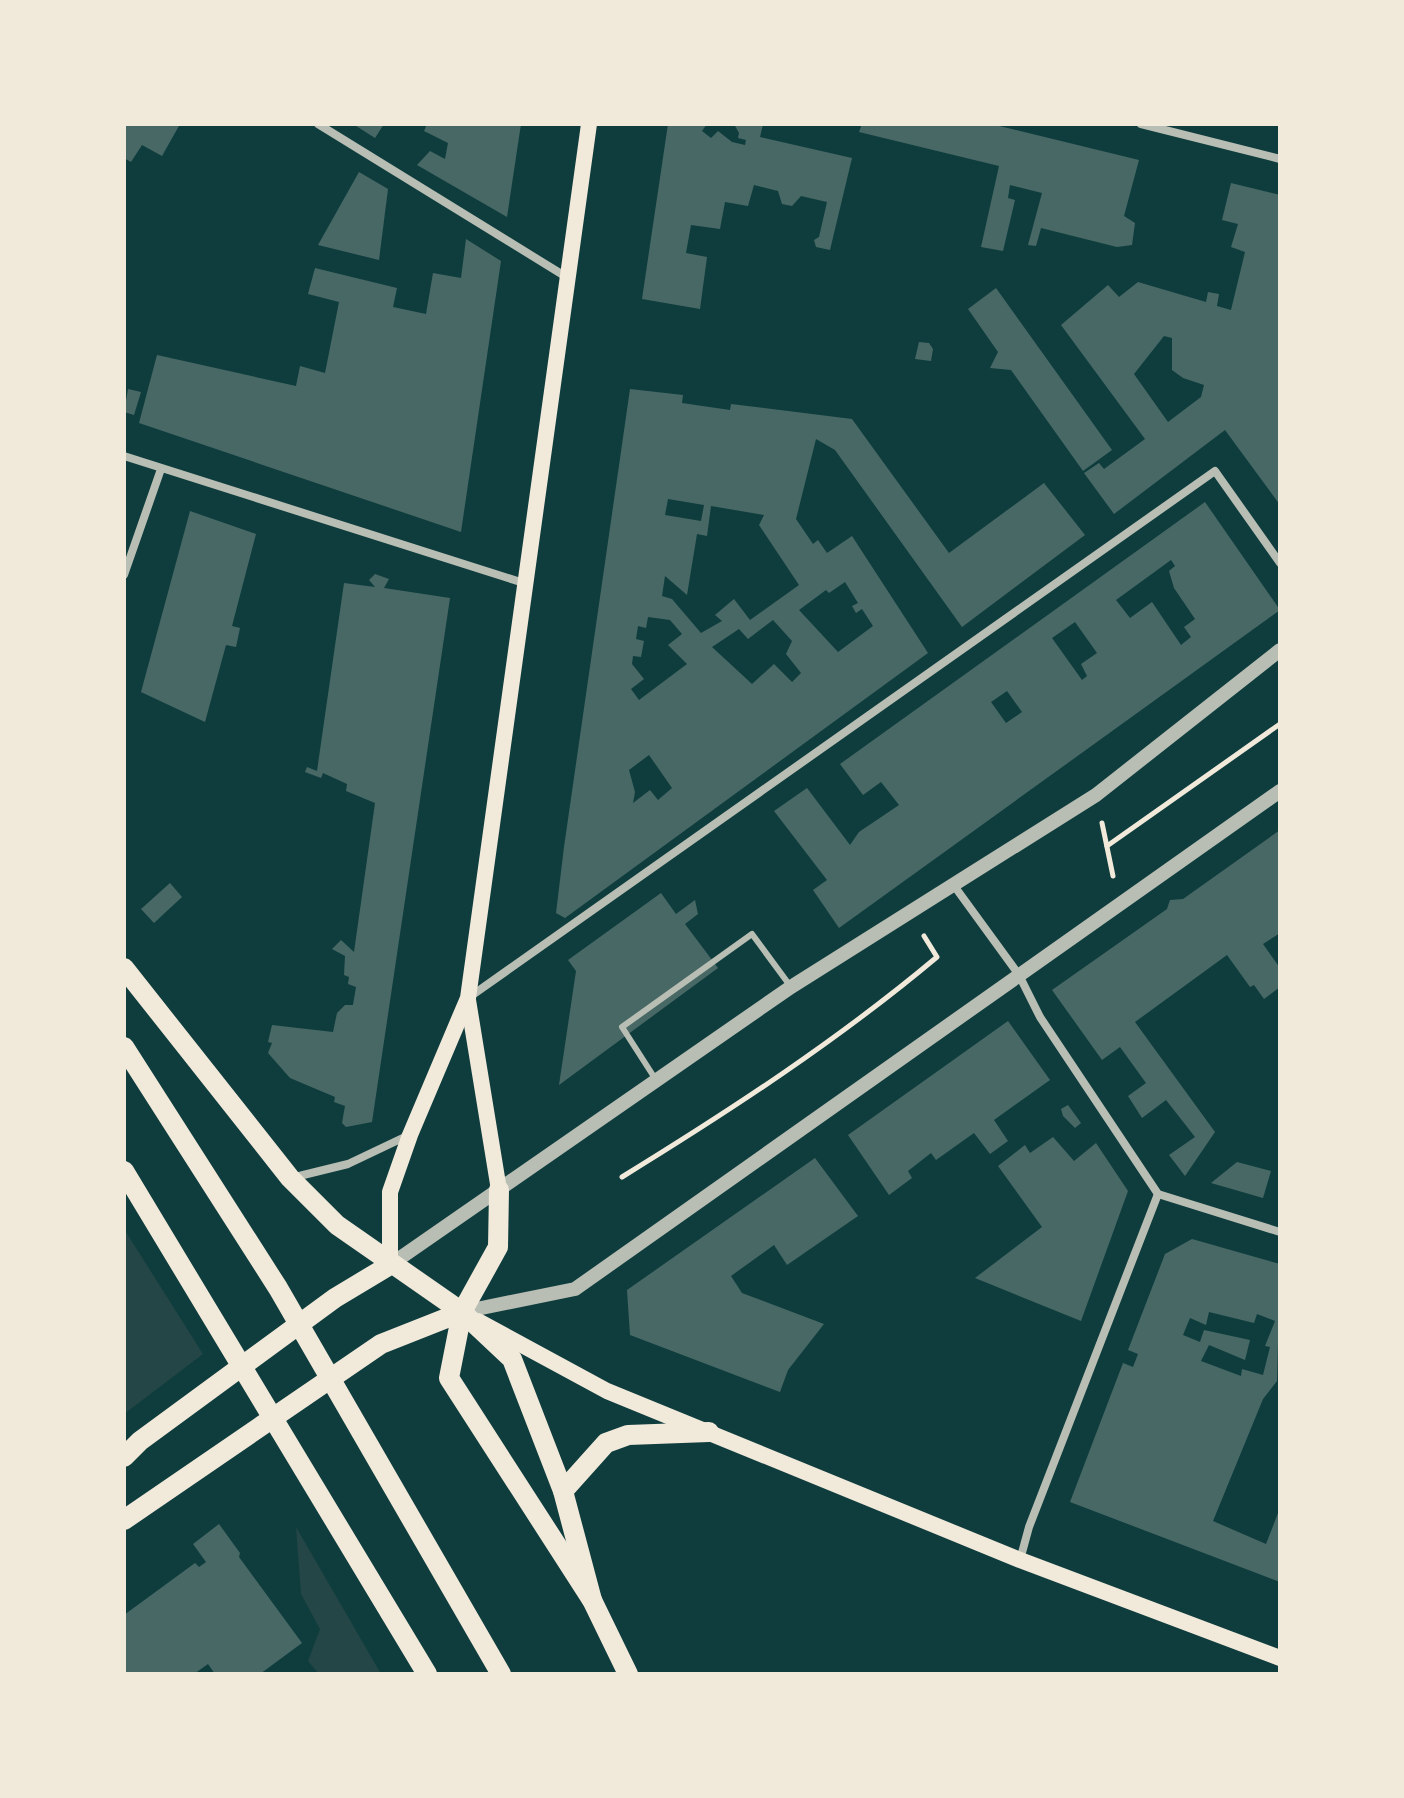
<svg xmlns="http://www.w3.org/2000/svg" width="1404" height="1798" viewBox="0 0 1404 1798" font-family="'Noto Sans',sans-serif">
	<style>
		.green { fill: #244646 }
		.building { fill: #486865; fill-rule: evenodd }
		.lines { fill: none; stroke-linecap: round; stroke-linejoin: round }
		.path { stroke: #f1e9da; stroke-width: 5 }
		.service { stroke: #b8beb3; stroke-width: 6 }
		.minor { stroke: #b8beb3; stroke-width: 8 }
		.tertiary { stroke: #b8beb3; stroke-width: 14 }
		.secondary { stroke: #f1e9da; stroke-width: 16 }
		.primary { stroke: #f1e9da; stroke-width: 20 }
	</style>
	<rect width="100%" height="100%" fill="#0f3d3e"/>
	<g class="green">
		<polygon points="124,1229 203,1354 124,1414"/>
		<polygon points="296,1527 381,1674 319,1674 308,1661 320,1629 301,1594"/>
	</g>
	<g class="building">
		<polygon points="124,124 180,124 162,156 142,145 131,162 124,158"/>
		<polygon points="353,124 384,124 375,138"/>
		<polygon points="427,124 521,124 507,217 417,165 430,151 445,159 448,143 424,131"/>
		<polygon points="668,124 707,124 702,131 711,138 718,131 732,142 745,145 746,140 738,138 739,133 734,124 763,124 760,137 852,158 830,250 816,247 814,240 819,237 827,202 801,196 792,206 782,204 778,191 754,185 748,206 725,202 720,229 691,225 686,253 707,257 700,309 642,299"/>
		<polygon points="862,124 991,124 1139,160 1124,216 1135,223 1132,245 1117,247 1041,228 1036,246 1028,245 1042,193 1010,185 1008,198 1015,200 1003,251 981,247 999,166 859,132"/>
		<polygon points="359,172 388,189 379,260 318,245"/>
		<path d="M1231,183L1280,195V505L1225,430L1114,514L1084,473L1099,463L1104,469L1145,439L1061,325L1108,285L1119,297L1138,282L1206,302L1208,292L1219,294L1217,306L1231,310L1245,252L1231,247L1238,224L1222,220ZM1164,336L1172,338V370L1183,378L1204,385L1201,397L1168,422L1134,374Z"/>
		<polygon points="466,239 501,261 461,532 139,423 157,355 296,386 300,366 325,373 339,302 308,294 315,268 397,288 393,307 426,314 433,273 461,278"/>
		<polygon points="996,288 1112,450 1083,471 1011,370 990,368 998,352 968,309"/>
		<polygon points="919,342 929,343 933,349 931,361 915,359"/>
		<polygon points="128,389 141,392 134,415 124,412"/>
		<path d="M630,389L683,395L682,403L730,410L731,404L852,419L949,553L1044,483L1085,535L962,627L835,450L816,439L796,519L813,544L818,540L827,553L852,536L928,653L565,918L556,913L564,847ZM668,499L704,505L701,521L665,515ZM711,506L764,515L759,525L799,585L750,620L734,599L715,615L722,621L701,633L672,599L662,596L665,576L687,595L697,534L707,536ZM845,582L858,603L852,606L856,613L862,609L873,626L838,652L799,610L826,590L829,593ZM648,617L670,620L682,634L668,645L687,664L639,700L631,689L644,679L632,664L633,656L641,657L644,641L636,639L638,626L646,628ZM773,620L792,641L786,654L801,673L792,682L774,664L752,684L712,647L739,629L748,639ZM649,755L672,788L658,800L650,790L633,803L635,792L629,770Z"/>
		<path d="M1205,502L1280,610L839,928L813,890L827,880L774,811L807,788L850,845L859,832L899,805L881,782L863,795L840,764ZM1171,560L1175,566L1169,571L1174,588L1195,619L1184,627L1191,637L1181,645L1152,602L1130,618L1116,600ZM1075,622L1097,653L1081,664L1087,676L1082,680L1052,638ZM1007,691L1022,712L1006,723L991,702Z"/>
		<polygon points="190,511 256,534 232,626 240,628 236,647 226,645 205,722 141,692"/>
		<polygon points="375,574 389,579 384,588 450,598 372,1122 346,1127 342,1123 345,1106 334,1102 335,1097 290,1078 268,1053 272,1043 268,1042 272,1025 333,1032 337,1013 345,1005 353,1005 356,987 348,984 349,977 344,975 345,956 332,949 341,940 354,952 375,803 346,791 347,784 323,773 321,778 305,772 307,767 317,771 344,583 375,587 369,580"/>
		<polygon points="1280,830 1280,933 1263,944 1280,968 1280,987 1264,999 1254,985 1250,987 1227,955 1135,1022 1215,1132 1185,1176 1169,1155 1195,1137 1166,1100 1142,1118 1128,1096 1146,1083 1120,1047 1102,1060 1052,990 1167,909 1170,900 1183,899"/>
		<polygon points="170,883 182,897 154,923 141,909"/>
		<polygon points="661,893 676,914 695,900 698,914 685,924 718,968 559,1085 576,971 568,960"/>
		<polygon points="1008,1021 1050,1080 994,1120 1008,1141 990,1154 974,1133 936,1160 931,1153 908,1171 912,1178 889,1195 848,1135"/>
		<polygon points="1068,1105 1081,1123 1075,1128 1063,1116 1061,1109"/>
		<polygon points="1053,1137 1074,1161 1096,1143 1128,1191 1081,1321 975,1278 1042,1227 998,1166 1025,1145 1030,1153"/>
		<polygon points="815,1158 858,1216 787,1265 774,1245 731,1276 742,1293 824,1324 788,1370 780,1392 630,1335 627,1290"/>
		<polygon points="1237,1162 1271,1171 1263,1198 1211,1183"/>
		<path d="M1192,1239L1280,1264L1277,1381L1263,1399L1213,1521L1266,1544L1280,1508V1582L1070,1502L1123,1363L1133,1367L1138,1354L1128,1350L1165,1254ZM1209,1312L1254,1323L1257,1314L1275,1321L1265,1346L1270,1347L1263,1375L1242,1369L1241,1376L1201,1361L1209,1345L1245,1360L1250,1340L1204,1330L1200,1342L1183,1335L1190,1318L1206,1325Z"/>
		<polygon points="219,1524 240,1553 239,1557 302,1643 260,1674 215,1674 208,1664 194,1674 124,1674 124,1615 195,1563 199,1567 206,1562 193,1544"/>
	</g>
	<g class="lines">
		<g class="path">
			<polyline points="1102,823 1113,876"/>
			<polyline points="1107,846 1280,724"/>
			<path d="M622,1177C731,1110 838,1040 937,957L924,936"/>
		</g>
		<polyline class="service" points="656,1080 622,1027 752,934 791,987"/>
		<g class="minor">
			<polyline points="318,124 568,278"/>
			<polyline points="1141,124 1280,159"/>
			<polyline points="124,456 527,584"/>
			<polyline points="124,575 161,469"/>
			<polyline points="955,887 1019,975 1040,1017 1158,1194 1280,1232"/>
			<polyline points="471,996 1215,471 1280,563"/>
			<polyline points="291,1178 348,1164 409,1135"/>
			<polyline points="1020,1560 1029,1527 1158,1194"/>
		</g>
		<g class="tertiary">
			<polyline points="390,1265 791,987 1096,795 1280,650"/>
			<polyline points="462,1312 575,1289 1280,791"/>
		</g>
		<g class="secondary">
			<polyline points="468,1000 499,1190"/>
			<polyline points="390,1265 390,1192 410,1135 468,998 589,124"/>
			<polyline points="478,1321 607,1391 1020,1560 1280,1658"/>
		</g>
		<g class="primary">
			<polyline points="124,968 290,1178 337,1225 462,1312 512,1359 563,1491 592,1600"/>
			<polyline points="124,1047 278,1288 501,1674"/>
			<polyline points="124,1171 427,1674"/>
			<polyline points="499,1190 498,1247 462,1312 449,1378 592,1600 628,1674"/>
			<polyline points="124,1457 140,1441 335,1298 390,1265"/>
			<polyline points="563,1491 606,1443 628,1435 709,1432"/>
			<polyline points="124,1520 381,1344 462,1312"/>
		</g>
	</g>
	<rect width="1404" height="1798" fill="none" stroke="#f1e9da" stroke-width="252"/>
</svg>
